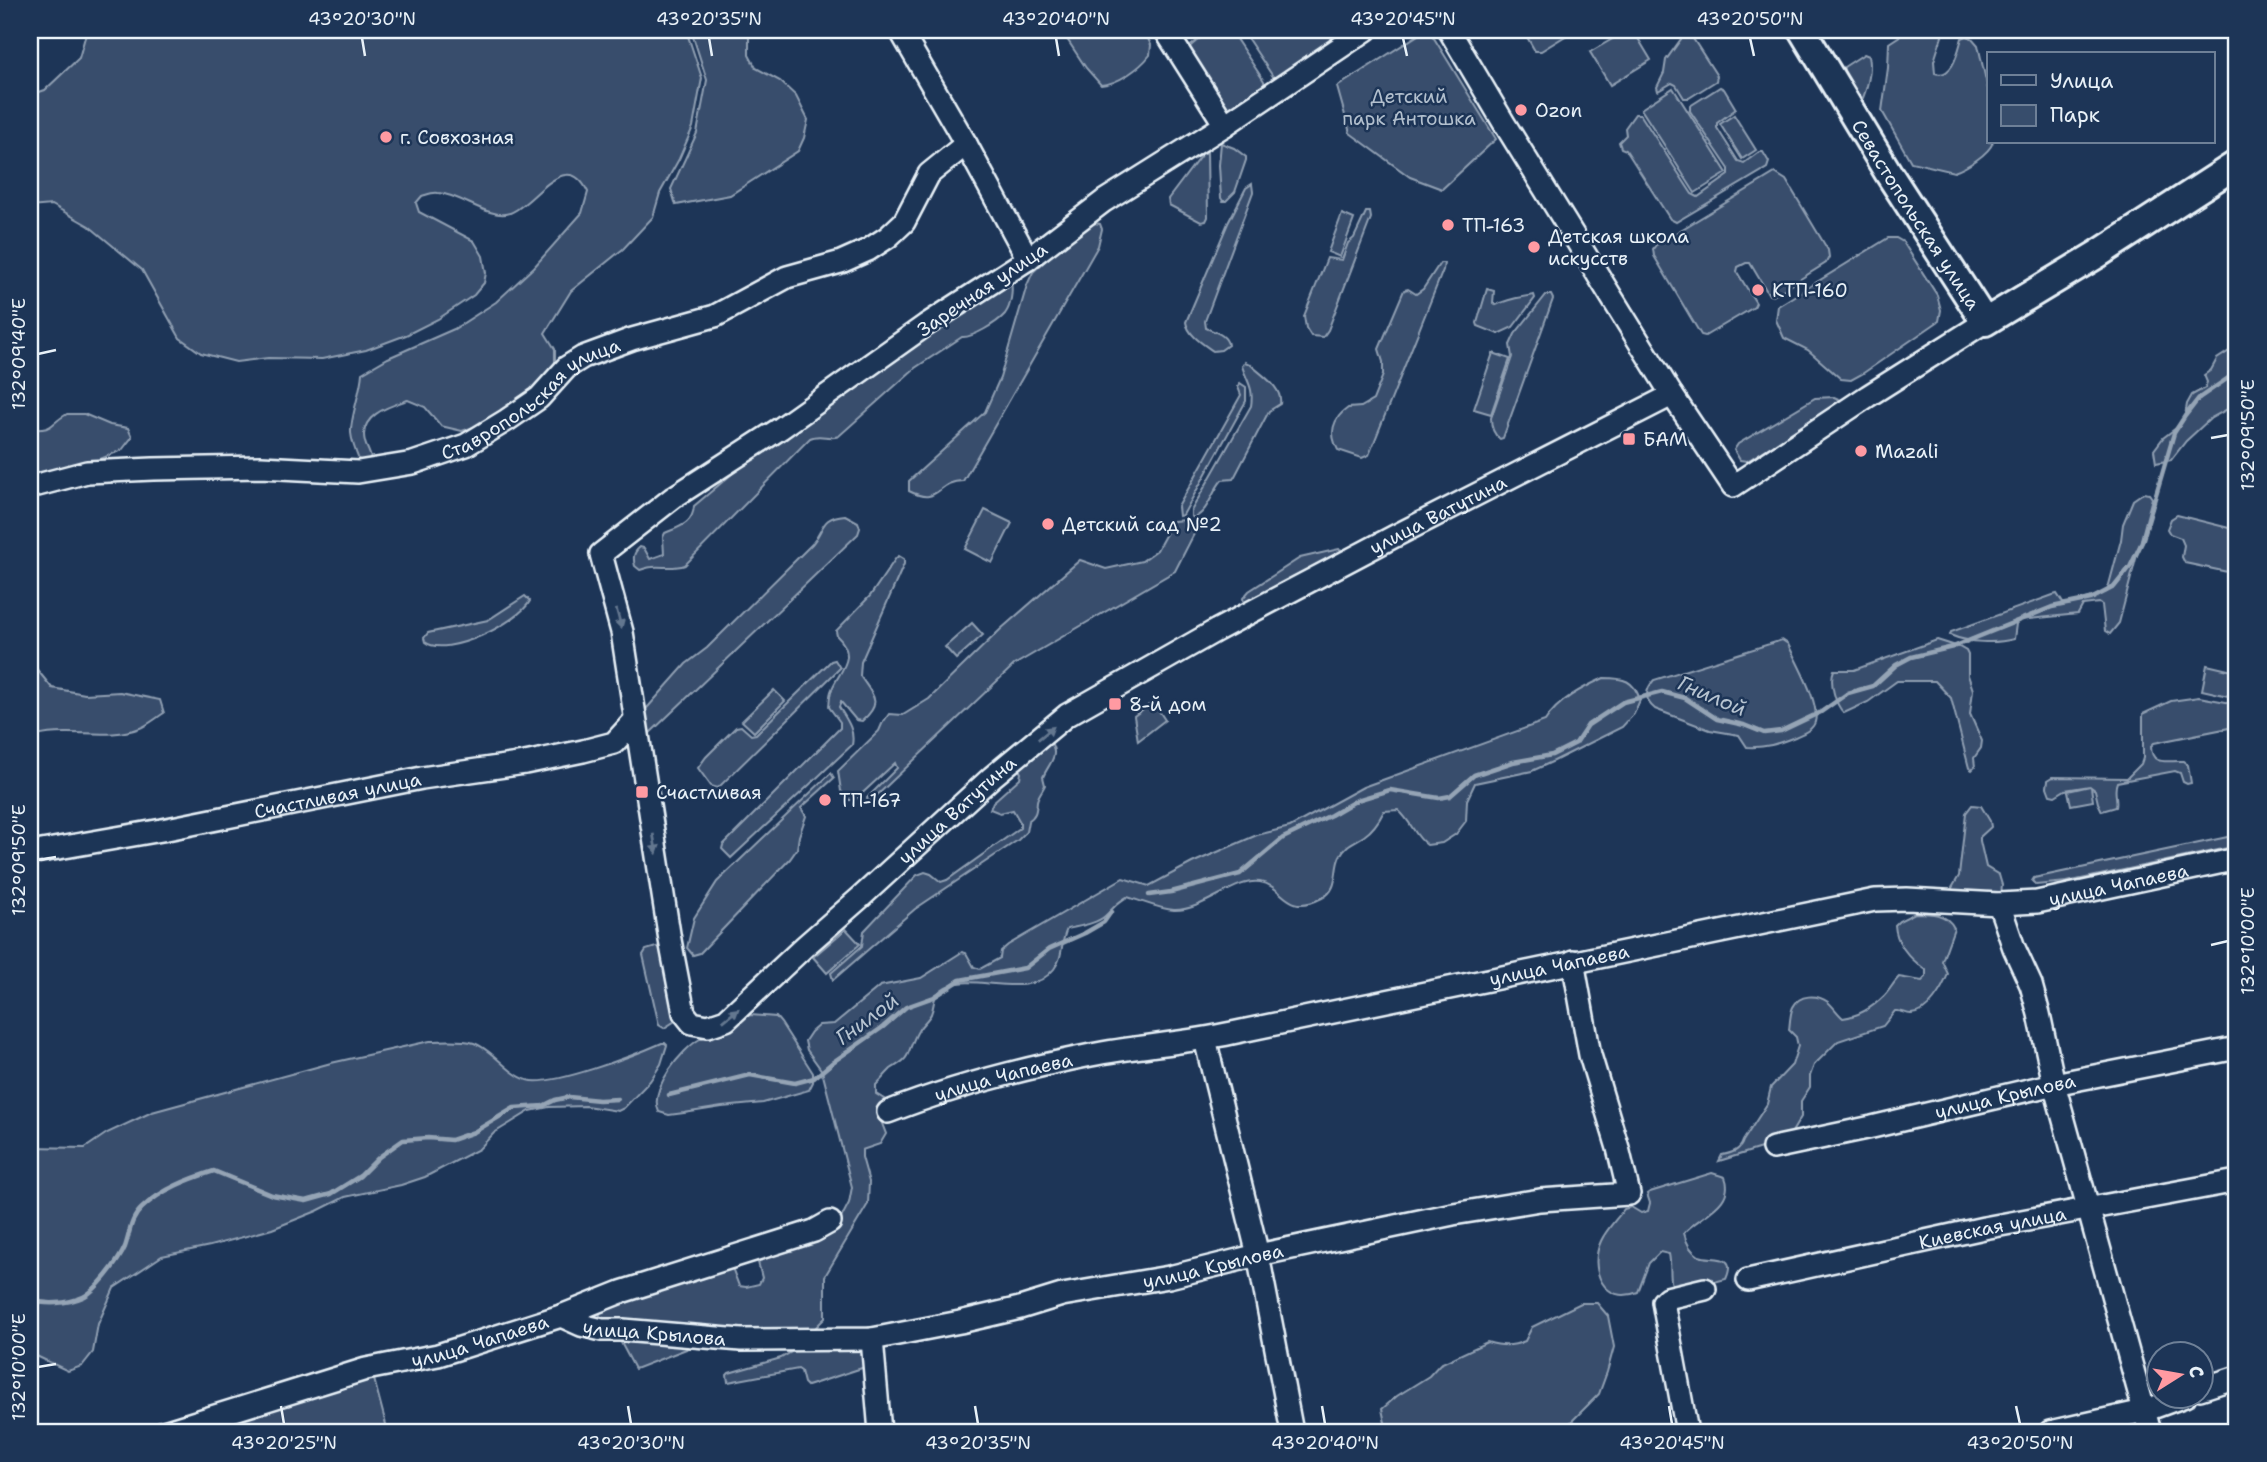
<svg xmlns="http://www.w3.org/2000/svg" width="2267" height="1462" viewBox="0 0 2267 1462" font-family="'Shantell Sans',sans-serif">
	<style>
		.green { fill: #374d6c; stroke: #909fb2; stroke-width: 2 }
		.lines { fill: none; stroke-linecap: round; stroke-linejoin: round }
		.stream { stroke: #95a4b5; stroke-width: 4.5 }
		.minor-casing { stroke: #e8f1f8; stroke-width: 26 }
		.major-casing { stroke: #e8f1f8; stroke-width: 32 }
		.minor { stroke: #1d3557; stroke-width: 21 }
		.major { stroke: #1d3557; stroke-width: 26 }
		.oneway { fill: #64778f }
		.ticks { fill: none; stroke: #e8f1f8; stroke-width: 2.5 }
		.poi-dot { fill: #ff9aa2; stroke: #1d3557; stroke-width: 2.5 }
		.labels { text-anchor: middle; stroke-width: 5; stroke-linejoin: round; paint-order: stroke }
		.park-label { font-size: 19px; fill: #b3c0ce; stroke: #1d3557 }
		.poi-label { font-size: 19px; fill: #e8f1f8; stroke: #1d3557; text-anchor: start }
		.street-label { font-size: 19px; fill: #e8f1f8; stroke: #1d3557 }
		.water-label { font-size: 21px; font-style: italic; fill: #b7c4d1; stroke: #1d3557 }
		.neatline { fill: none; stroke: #e8f1f8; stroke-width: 2.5 }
		.ticks-label { font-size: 18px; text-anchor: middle; fill: #e8f1f8 }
	</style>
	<rect width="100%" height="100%" fill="#1d3557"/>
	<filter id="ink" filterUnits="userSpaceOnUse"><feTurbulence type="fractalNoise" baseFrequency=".0143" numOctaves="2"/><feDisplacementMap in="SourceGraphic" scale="14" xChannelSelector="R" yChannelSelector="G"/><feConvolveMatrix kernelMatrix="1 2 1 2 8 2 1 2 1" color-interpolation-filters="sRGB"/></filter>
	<g filter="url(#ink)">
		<g class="green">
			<path d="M87,30H686L702,78L693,127L679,159L660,193L653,217L623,249L571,291L545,333L555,349V370L529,399L491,421L462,431L441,426L425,407L408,400C390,406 358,415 365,442C367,451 372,453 371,463L361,465C357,455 352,444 351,433C350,419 361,391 362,373L388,358L454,329L496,302L534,267L582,213L588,192C566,146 534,205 510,213C490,220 460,194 438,193C433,192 426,195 422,196L416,203L419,212L474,241L483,256L486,273L484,283L474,295L438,319L406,335L366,350L322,359L268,358L236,362L201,353L180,338L142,270L89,226L52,205L30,207V95L45,90L79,58Z"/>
			<polygon points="691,30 749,30 749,55 756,68 780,81 796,96 808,120 804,138 798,151 730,195 676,205 671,189 697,133 707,80"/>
			<path d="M1061,30H1144L1151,45L1150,55C1140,68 1118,84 1101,85L1086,68Z"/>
			<polygon points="1210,30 1230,30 1264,81 1265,88 1229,111 1222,108 1187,49"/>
			<polygon points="1242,30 1354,30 1282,78 1274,78"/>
			<polygon points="1426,30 1429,30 1496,139 1442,189 1410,177 1350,133 1337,87"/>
			<polygon points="1523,30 1575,30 1541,51 1535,51"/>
			<polygon points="1628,30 1633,30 1651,60 1610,85 1590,52"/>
			<path d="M1909,30H1944L1934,61L1935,73C1953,79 1958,51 1962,38L1967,36L1972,38L1978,45L1989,94V142H1993C1989,154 1966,168 1954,172L1911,162L1882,111L1888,68L1889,43Z"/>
			<polygon points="1690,34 1717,76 1716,81 1689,98 1684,98 1676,85 1672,83 1658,91 1657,87 1664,73 1666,60 1684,35"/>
			<path d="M1864,54L1869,56C1872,70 1868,85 1863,98L1856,97L1843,75L1844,67Z"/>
			<polygon points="1720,87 1724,89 1736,109 1717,123 1717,128 1738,161 1744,163 1759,152 1763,152 1769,162 1767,168 1676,222 1670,219 1626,150 1621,148 1619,142 1626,135 1625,128 1635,114 1640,114 1692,194 1698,197 1729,175 1729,169 1690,111 1690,106"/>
			<polygon points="1673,88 1727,173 1695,193 1641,109"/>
			<polygon points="1734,115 1756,150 1742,159 1720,124"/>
			<polygon points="1221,143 1234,148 1246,157 1246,160 1235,192 1226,201 1223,201 1221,198 1219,165"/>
			<polygon points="1207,152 1208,217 1206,221 1201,222 1169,205 1168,199 1202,154"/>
			<polygon points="1775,173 1786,180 1828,250 1829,257 1826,263 1773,296 1769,295 1750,263 1746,263 1738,267 1737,272 1756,303 1754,307 1705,336 1701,335 1654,256 1653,249 1656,245"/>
			<path d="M1252,184L1253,192L1205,321L1206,328C1215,332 1227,335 1228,345L1221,350L1213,351C1203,344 1188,335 1186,322L1228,223L1246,188Z"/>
			<polygon points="1366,212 1370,212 1371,218 1328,330 1323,337 1311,336 1306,328 1304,316 1327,258 1342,260 1348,243 1354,238"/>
			<polygon points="1342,214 1354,219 1340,257 1328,252"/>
			<path d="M1094,223L1100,224L1102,229L1098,246L963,481C935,481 940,507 909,491V481L985,412L1000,378L1027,285L1033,272L1082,228Z"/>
			<polygon points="1888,238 1896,238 1903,242 1937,295 1941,310 1939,321 1862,374 1851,380 1841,379 1808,350 1784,338 1776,320 1778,306"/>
			<path d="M1440,263H1444L1443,270L1369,455L1362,458L1338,450C1329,434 1332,419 1348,408L1361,407L1373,400L1383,375V362L1379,349L1404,290L1408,289L1416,294L1423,289Z"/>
			<path d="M1011,282C1013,291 1011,306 1005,314C997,323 972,338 962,337L915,368L839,436C829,440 820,433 810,438L685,565C673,569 664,566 652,567C648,567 644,569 640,570L635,566C633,558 633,553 640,547L644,548L650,559L664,554L663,537L665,533C679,527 693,524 694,506L752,457L913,341Z"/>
			<path d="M1487,289L1494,291L1493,303L1496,305C1510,298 1519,298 1534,295L1535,298L1513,327L1498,334L1478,326L1477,323Z"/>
			<path d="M1546,295H1551L1553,299L1503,438L1500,439C1493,434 1491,426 1491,418L1512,357L1510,345L1515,334Z"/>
			<polygon points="2237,346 2237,404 2211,418 2186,441 2171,460 2156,463 2154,450 2163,438 2176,428 2185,416 2187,404 2192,395 2205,388 2207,382 2204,375 2211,370 2217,359"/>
			<polygon points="1493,353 1510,359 1491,414 1474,409"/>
			<path d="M1245,362L1250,364C1261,375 1283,387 1280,404L1269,411L1235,476L1233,479L1222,480C1211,493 1209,511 1194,518L1191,516V511L1251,406C1254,387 1247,382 1242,366Z"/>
			<polygon points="1240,383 1246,387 1246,401 1183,515 1179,516 1178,507 1241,395 1238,387"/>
			<polygon points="1834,397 1841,400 1839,405 1747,461 1740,460 1734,450 1738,444 1815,398"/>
			<path d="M67,414H84L110,425L128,428L132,437L122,450L86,465L30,476V429C54,431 49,424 67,414Z"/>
			<path d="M2143,493L2149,494L2152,498L2119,623L2110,634L2105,631L2102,605L2099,603L2083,605L2078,614L2019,620L2016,624L2014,639C1996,644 1968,643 1950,635L1951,632L2053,595L2057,594L2063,603L2068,605L2107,592L2121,540L2123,524L2133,500Z"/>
			<polygon points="985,510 1012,523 992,563 965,549"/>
			<path d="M845,515L858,522L860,528L858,534L648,735L640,716L686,664L707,648L812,544C825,529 820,517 845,515Z"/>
			<polygon points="2177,515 2237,530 2237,574 2185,563 2182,557 2184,545 2181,538 2170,534 2167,529 2171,519"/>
			<polygon points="1186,520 1194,524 1196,530 1175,571 1014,665 870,802 868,802 867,798 897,768 895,763 855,800 849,800 841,791 838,771 879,731 882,724 889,714 903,715 929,699 1001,629 1080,560 1106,569 1142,561 1157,550 1173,521"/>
			<polygon points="1339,549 1346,551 1244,604 1243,598 1249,591 1300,558"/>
			<path d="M899,556L904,559V564L861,662L860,676C874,696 883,703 862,721L856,720L841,702L839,707C847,720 855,730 852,745L731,858L722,849L723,845L840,728V722L829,707C830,701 829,695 832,689C839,671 859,657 837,636L836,631L870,596L896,558Z"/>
			<path d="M525,596L530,601C519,622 446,659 425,642L424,638L428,633L488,620Z"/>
			<polygon points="972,623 983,635 956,659 945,647"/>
			<path d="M1782,640L1788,644C1795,660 1825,710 1813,726C1809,732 1801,734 1795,737C1777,744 1766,748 1747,747L1739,735L1710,730L1655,709C1644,700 1645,690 1654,680Z"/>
			<path d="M1937,640L1959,647L1966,651L1968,655V675L1973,690L1970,714L1982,741L1981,748L1974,758L1975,767L1972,770L1969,768L1951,698L1935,681H1897L1868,702L1844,713C1835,705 1829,681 1834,670H1854Z"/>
			<polygon points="835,660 840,668 718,788 711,786 698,768 706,757 736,727 741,726 751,735 756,734 831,661"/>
			<path d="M30,661L52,688L85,694L120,692L160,700L164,713C156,718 148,725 140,728C107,741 64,726 30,738Z"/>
			<polygon points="2207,665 2237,672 2237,698 2202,690"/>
			<path d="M1604,678C1624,678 1634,680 1640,700L1634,714L1622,727L1554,761L1532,771L1475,783L1467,800L1466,821L1456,834L1442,843L1427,845C1414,836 1412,822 1398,810L1384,811C1379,821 1373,830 1364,836C1353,843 1346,844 1340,856C1333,870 1340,889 1322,898C1285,917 1285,886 1260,882C1235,878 1204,911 1174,910C1159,909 1142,901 1127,897C1116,903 1114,908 1105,916C1096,924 1079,926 1067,929C1060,943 1064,956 1054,969C1027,1004 968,968 941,990C932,998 935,1004 931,1014C928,1020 921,1025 918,1031C913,1039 911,1048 907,1056C904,1062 897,1065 891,1069C886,1074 881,1080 876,1085V1094L884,1099L881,1121L886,1134L880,1144L862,1150V1157L869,1182L868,1204L825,1276V1318L815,1328L744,1329L607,1320L600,1316L599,1309L731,1265L739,1286L746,1287L759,1284L762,1278L757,1258L836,1228L849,1203L852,1187L822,1071L807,1050L805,1041L811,1032L819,1025L834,1024L880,986L921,978L962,952L966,953L974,967L980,969L1000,958L1001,951L1008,945L1123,878L1149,886L1192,863L1257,835L1290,827L1363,787L1545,721C1558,700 1582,688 1604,678Z"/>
			<polygon points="774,690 785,701 754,732 742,721"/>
			<path d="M2199,697L2237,704V741L2234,727L2154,743L2151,746C2151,767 2168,760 2183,761L2188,765L2191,783L2187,784L2183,782L2180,773L2175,771L2117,782C2113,791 2118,798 2116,807L2102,811L2098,803L2095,790L2091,787L2093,801L2071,805L2068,791L2090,786L2065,790L2055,796L2050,795L2047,787L2048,780L2053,777L2127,778L2141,764L2143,758V714L2171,701Z"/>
			<polygon points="1153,702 1165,720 1138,741 1134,716"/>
			<path d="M1050,741C1060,756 1049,763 1043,777L1045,785C1043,790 1038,795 1037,801C1036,810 1037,815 1028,821L1026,832L1018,840L915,909L833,980L831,973L862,946L864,931L917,875L925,872L931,874L941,882L947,880L1020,828V822L1013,810L1000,813L990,809L993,802L1020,778L1021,773L1016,765Z"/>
			<polygon points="831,773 834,778 801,808 806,816 799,836 797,849 790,859 700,953 693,955 687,948 694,918 717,882"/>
			<polygon points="1972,805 1981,806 1990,821 1991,827 1980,837 1980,841 1986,867 1999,875 2002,885 2001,896 1949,893 1959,876 1966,813"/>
			<polygon points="2237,835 2237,846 2067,882 2036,885 2032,881 2034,878"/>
			<path d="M1915,913C1930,913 1947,913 1954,928L1942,961L1948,974C1943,987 1928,1015 1911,1014C1905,1014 1902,1010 1895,1011L1883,1026L1838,1041L1814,1065L1810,1076V1087L1801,1101V1117L1792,1132L1774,1144L1719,1161L1722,1155C1732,1153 1740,1151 1743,1141L1767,1104L1771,1087L1792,1065L1798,1046L1796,1037L1789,1030C1790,1023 1790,1013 1793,1007C1799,994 1817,994 1828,1002C1833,1006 1837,1013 1843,1018C1858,1016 1873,1007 1884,996C1890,990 1893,983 1899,977L1922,981L1926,977V970C1910,959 1896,944 1895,925L1899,921Z"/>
			<polygon points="846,929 860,944 827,973 813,957"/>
			<polygon points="663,945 680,1018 664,1028 659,1025 643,955 646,950"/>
			<path d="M751,1015L776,1017L781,1023L813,1073V1082L809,1090L763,1103L722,1107L684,1113L669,1115L659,1112C648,1090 682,1049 700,1039C707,1035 714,1034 721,1031C732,1027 740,1018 751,1015Z"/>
			<path d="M430,1041C444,1041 460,1039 474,1043C492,1049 508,1074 527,1080C550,1088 637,1054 662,1043H665L667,1045L661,1064L650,1081L624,1108L618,1111L586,1106L549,1107L530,1111L494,1133L479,1149L425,1177L401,1185L345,1197L317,1211L272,1229L210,1246L162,1256L114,1288L98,1324L93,1352L82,1366L68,1371L30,1353V1147L85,1148L107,1133L152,1112L331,1063Z"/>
			<path d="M1712,1173L1725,1177C1736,1205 1698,1216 1684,1233C1686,1242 1690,1251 1699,1256C1712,1261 1738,1252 1726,1279L1675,1292C1668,1282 1672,1267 1669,1254L1660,1252L1649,1263L1638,1292C1604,1306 1588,1269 1601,1241C1606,1230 1617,1219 1624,1209L1631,1207L1641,1213L1648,1211L1650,1203L1647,1194L1650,1192Z"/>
			<path d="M1581,1303H1597L1608,1316L1614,1347L1607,1372L1599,1394L1561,1432H1387L1382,1409L1397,1396L1429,1376L1440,1364L1487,1342C1501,1346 1511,1347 1525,1341L1532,1327Z"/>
			<polygon points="619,1339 694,1346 635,1369"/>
			<polygon points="863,1344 868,1366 807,1386 804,1383 801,1371 798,1369 728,1382 727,1375 729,1373 781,1358 800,1347"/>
			<polygon points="366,1377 374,1379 388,1432 191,1432"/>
		</g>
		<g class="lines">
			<g class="stream">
				<polyline points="1149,895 1171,892 1240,874 1283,838 1331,815 1357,800 1390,790 1439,798 1450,796 1474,775 1513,762 1552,755 1576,743 1588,725 1623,702 1662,692 1685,698 1717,719 1744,725 1764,733 1781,731 1821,712 1848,693 1873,686 1896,665 1911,657 1953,647 2052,607 2091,599 2114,587 2130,567 2142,542 2174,433 2185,416 2199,398 2237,372"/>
				<polyline points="669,1095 750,1075 795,1083 814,1078 833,1062 883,1027 906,1007 934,997 960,980 1025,968 1049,949 1085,933 1104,922 1111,912"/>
				<path d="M30,1300C46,1305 67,1304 83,1297C96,1291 119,1261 125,1247C130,1233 130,1219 142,1208C162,1189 189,1179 214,1171L272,1195L306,1201L331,1194L360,1176L379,1157L403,1140L428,1138L451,1140L474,1132L514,1108L543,1106L555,1100L569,1097L599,1100L618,1099"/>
			</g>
			<defs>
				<g id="minor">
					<polyline points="900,30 966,144 1028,259"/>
					<polyline points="1165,30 1225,125"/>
					<path id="s1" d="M1366,30L1225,125L1104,201L1028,259L926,325L781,428L674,497L601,554L622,632L670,940L684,1013L692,1023L708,1026L726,1020L805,946L861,897L992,777L1067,715L1217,630L1395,536L1672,395"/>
					<polyline points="1449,30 1504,123 1672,395 1733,486 1868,396 1985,322"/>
					<path id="s2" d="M30,487L87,472L153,469L261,467L358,472L413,463L466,445L507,420L539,398L567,367L583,357L632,339L715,316L787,277L841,262L868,250L888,237L904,222L929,174L966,144"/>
					<path id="s3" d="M30,853L162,830L422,778L525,763L583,751L614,743L635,720"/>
					<polyline points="1999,904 2014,948 2031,985 2039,1014 2054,1084 2150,1432"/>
					<polyline points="1205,1039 1258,1255 1292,1432"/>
					<path id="s4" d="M888,1112C954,1086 1021,1069 1091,1055C1138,1046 1186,1043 1232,1033C1447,988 1661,943 1875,900L1907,899L1999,904L2037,902L2237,859"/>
					<path id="s5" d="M1773,1148L1872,1127L2054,1084L2237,1048"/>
					<path id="s6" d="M1748,1280L1984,1228L2237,1181"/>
					<path id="s7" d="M561,1316L581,1325L602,1330H623L741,1340L872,1339L960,1322L1020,1308L1062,1295L1169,1277L1258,1255L1453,1214L1540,1200L1629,1194L1618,1148L1590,1055L1573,961"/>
					<polyline points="872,1339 880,1432"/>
					<polyline points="2200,1389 2237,1377"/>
					<path id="s8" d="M164,1432L366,1369L438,1355L561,1316L621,1292L814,1231L830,1222"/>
					<polyline points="1687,1432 1663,1302 1667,1298 1705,1289"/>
					<polyline points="2050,1432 2144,1411 2185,1396"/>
				</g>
				<g id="major">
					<path id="s9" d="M1802,30L1889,174L1985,322L2098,254L2237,164"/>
				</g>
			</defs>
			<use href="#minor" class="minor-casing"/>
			<use href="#major" class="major-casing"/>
			<use href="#minor" class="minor"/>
			<use href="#major" class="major"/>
		</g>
		<defs><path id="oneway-solid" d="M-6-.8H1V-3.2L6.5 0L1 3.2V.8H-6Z" transform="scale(1.75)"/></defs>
		<g class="oneway">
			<use href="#oneway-solid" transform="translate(619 619) rotate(75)"/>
			<use href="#oneway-solid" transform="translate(1046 733) rotate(-39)"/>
			<use href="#oneway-solid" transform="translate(655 844) rotate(80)"/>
			<use href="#oneway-solid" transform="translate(731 1015) rotate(-39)"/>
		</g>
	</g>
	<path class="ticks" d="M362,38L365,56M709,38L712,56M1056,38L1059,56M1403,38L1407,56M1750,38L1754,56M38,354L56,350M2211,438L2228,435M38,860L56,857M2211,945L2228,941M38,1367L56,1364M281,1406L284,1424M628,1406L631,1424M975,1406L978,1424M1322,1406L1325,1424M1669,1406L1672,1424M2016,1406L2020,1424"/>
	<g class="poi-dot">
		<circle cx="1521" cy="110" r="7"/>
		<circle cx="386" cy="137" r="7"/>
		<circle cx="1448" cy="225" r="7"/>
		<circle cx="1534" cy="247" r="7"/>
		<circle cx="1758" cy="290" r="7"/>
		<rect x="1622" y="432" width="14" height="14" rx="3.5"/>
		<circle cx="1861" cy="451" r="7"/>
		<circle cx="1048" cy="524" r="7"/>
		<rect x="1108" y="697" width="14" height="14" rx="3.5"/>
		<rect x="635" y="785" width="14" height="14" rx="3.5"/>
		<circle cx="825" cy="800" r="7"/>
	</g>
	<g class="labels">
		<g class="park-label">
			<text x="1409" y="103">Детский<tspan x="1409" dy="22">парк Антошка</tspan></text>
		</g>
		<g class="poi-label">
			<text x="1535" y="117">Ozon</text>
			<text x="400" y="144">г. Совхозная</text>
			<text x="1462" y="232">ТП-163</text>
			<text x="1548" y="243">Детская школа<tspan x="1548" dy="22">искусств</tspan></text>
			<text x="1772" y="297">КТП-160</text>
			<text x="1643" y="446">БАМ</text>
			<text x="1875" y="458">Mazali</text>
			<text x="1062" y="531">Детский сад №2</text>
			<text x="1129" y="711">8-й дом</text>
			<text x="656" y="799">Счастливая</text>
			<text x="839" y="807">ТП-167</text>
		</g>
		<g class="street-label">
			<text dy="7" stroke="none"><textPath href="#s9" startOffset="217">Севастопольская улица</textPath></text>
			<text transform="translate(982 289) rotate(-34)" y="7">Заречная улица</text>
			<text dy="7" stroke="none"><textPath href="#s2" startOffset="522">Ставропольская улица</textPath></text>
			<text dy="7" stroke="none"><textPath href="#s1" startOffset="2322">улица Ватутина</textPath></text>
			<text dy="7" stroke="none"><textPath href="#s3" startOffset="313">Счастливая улица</textPath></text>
			<text dy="7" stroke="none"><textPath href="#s1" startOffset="1755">улица Ватутина</textPath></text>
			<text dy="7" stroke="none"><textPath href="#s4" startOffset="1256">улица Чапаева</textPath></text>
			<text dy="7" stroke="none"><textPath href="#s4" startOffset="688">улица Чапаева</textPath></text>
			<text dy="7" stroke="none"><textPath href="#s4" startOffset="121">улица Чапаева</textPath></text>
			<text dy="7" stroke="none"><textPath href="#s5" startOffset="238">улица Крылова</textPath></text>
			<text dy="7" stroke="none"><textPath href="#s6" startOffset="250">Киевская улица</textPath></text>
			<text dy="7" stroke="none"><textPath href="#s7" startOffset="663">улица Крылова</textPath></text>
			<text dy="7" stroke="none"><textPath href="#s7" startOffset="96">улица Крылова</textPath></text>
			<text dy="7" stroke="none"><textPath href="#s8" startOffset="329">улица Чапаева</textPath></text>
		</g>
		<g class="water-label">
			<text transform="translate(1712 696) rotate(23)" y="7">Гнилой</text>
			<text transform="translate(867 1019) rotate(-36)" y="7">Гнилой</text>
		</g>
	</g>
	<rect width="2267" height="1462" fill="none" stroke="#1d3557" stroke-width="77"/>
	<rect x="1987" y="52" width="228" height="91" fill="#1d3557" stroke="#6e8097" stroke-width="2"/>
	<rect x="2001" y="75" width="35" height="10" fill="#1d3557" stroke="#6e8097" stroke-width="2"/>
	<text x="2050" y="88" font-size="21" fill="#e8f1f8">Улица</text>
	<rect x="2001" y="105" width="35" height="21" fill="#374d6c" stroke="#6e8097" stroke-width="2"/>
	<text x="2050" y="122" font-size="21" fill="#e8f1f8">Парк</text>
	<g transform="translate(2180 1375) rotate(79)"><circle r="33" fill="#1d3557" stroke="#6e8097" stroke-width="2"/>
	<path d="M0-5L12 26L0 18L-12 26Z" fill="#ff9aa2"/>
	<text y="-10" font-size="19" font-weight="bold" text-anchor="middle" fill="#e8f1f8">С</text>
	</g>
	<rect x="38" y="38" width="2190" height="1386" class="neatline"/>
	<g class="ticks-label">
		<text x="362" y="25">43°20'30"N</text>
		<text x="709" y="25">43°20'35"N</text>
		<text x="1056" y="25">43°20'40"N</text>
		<text x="1403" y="25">43°20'45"N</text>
		<text x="1750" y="25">43°20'50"N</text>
		<text transform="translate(19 354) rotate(-90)" y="6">132°09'40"E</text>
		<text transform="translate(2248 435) rotate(-90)" y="6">132°09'50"E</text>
		<text transform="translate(19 860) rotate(-90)" y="6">132°09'50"E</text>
		<text transform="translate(2248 941) rotate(-90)" y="6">132°10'00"E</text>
		<text transform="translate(19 1367) rotate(-90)" y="6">132°10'00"E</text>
		<text x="284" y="1449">43°20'25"N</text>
		<text x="631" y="1449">43°20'30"N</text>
		<text x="978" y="1449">43°20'35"N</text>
		<text x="1325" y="1449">43°20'40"N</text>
		<text x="1672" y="1449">43°20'45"N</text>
		<text x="2020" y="1449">43°20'50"N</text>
	</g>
</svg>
